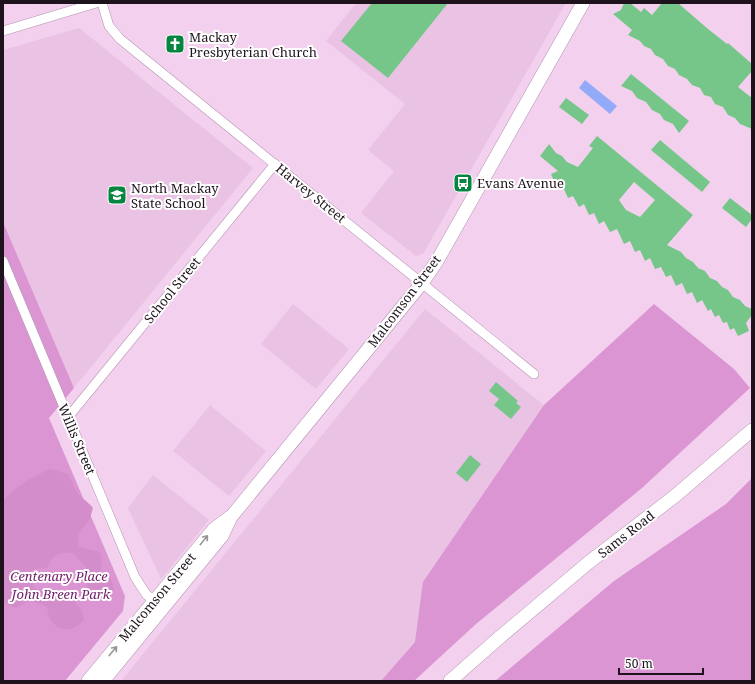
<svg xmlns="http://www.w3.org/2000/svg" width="755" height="684" viewBox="0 0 755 684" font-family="'Noto Serif',serif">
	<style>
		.built { fill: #eac2e4 }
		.green { fill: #db95d3 }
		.forest { fill: #d38dca }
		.water { fill: #93aaf9 }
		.building { fill: #76c68a; fill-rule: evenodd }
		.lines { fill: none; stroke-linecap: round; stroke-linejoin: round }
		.street-casing { stroke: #b393ae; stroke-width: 10 }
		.secondary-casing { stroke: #b393ae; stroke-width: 14 }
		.street { stroke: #fff; stroke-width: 9 }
		.secondary { stroke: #fff; stroke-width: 13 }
		.oneway { stroke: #9a9599 }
		.labels { text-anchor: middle; stroke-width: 4; stroke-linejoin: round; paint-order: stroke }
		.poi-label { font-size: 13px; fill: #1e131d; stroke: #fefefe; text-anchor: start }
		.street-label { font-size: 13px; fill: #1e131d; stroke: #fefefe }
		.park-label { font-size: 13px; font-style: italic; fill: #72206d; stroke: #fefefe }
	</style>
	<rect width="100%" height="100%" fill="#f3d1ee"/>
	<g class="built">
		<polygon points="356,3 566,3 423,254 416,256 361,213 394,171 368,150 405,104 326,41"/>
		<polygon points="79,28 253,168 74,388 3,222 3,50"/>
		<polygon points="293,304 349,349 316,389 261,344"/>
		<polygon points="425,309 582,436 383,681 121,681"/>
		<polygon points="210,405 266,451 229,496 173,451"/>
		<polygon points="153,475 209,520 161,579 128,508"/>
	</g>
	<g class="green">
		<polygon points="3,222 74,388 49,418 125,596 123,611 65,681 3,681"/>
		<polygon points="654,304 734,369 750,388 642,488 476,624 414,681 381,681 415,642 423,582 544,405"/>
		<polygon points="752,478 752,681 495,681 614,581 726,504"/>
	</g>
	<path class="forest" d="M50,469L68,474C72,481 75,491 81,497C86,501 89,503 93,508L90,518L85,526L81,530L78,536L79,547L100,552L102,562L100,573L104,577L111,579L114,590L108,600C99,603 93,600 86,594L87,584L92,578L89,571L73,553C59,552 52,555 47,568L34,569L29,572L34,588C40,590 46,594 51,596C55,597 58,596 61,596C74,597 82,607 84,619C74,633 57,633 49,617C47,613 49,608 45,606C40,603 35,603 30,600L16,608L5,603L3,599V501C18,485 30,478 50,469Z"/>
	<polygon class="water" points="585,80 617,106 610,114 579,88"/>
	<g class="building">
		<polygon points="372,3 448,3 388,78 341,41"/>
		<polygon points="624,3 630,3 641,12 644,8 652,15 662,3 678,3 708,29 727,44 728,43 752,64 752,71 738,87 752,98 752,129 740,124 735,118 728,115 723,107 715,104 711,97 704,95 700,88 692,85 687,79 679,75 675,69 668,66 663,59 655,55 651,49 644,46 640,41 628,35 632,30 613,14 621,10"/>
		<polygon points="631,74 689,121 679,133 673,124 664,120 660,114 652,110 646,102 637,98 632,91 621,86"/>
		<polygon points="566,98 589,115 582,124 559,107"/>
		<path d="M597,136L693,215L667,245L681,252L686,258L693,262L698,268L705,271L710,278L717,281L722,287L728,290L733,297L740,300L745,306L752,309V315L746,323L749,331L738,336L734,328L730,330L727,322L723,323L719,315L715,317L711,309L708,311L702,300L697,303L692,292L687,294L682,283L676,286L671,275L666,277L661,267L655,269L650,258L645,261L640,250L635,252L630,241L624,244L617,229L610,232L604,221L599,224L594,213L589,215L584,204L579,207L573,196L568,198L563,187L558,190L551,174L558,171L540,156L549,144L556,153L562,156L567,162L578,167L593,148L589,146ZM634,182L655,200L640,217L626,210L619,200Z"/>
		<polygon points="660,140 710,182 702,192 651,150"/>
		<polygon points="730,198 752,215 752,219 746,227 722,208"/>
		<polygon points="496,382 518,401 516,403 521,407 511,419 494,405 499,399 489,391"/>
		<polygon points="470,455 481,464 467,482 456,473"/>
	</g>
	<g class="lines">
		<defs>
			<g id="street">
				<polyline points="102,3 109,26 120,39 534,374"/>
				<polyline points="3,31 96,3"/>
				<polyline points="3,261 135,577 146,594 159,605"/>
				<polyline points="69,416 275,164"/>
			</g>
			<g id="secondary">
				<polyline points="88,681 214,529 230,517"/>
				<polyline points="103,681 222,536 231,517 422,283 437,261 583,3"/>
				<polyline points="450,681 500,637 588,563 675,496 752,430"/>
			</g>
		</defs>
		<use href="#street" class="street-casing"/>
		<use href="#secondary" class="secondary-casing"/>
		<use href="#street" class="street"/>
		<use href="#secondary" class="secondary"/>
	</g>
	<defs><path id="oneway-shaft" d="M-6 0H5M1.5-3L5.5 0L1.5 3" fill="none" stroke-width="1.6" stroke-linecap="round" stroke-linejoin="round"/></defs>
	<g class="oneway">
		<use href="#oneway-shaft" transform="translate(204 540) rotate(-51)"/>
		<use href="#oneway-shaft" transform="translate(113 651) rotate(-50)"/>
	</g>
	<defs>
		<symbol id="church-square" viewBox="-11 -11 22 22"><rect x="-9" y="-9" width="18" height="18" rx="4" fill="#058540" stroke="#fefefe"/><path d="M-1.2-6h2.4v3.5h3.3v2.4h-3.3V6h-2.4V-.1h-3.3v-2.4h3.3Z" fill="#fff"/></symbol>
		<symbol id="bus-square" viewBox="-11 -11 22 22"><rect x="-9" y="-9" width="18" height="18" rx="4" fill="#058540" stroke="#fefefe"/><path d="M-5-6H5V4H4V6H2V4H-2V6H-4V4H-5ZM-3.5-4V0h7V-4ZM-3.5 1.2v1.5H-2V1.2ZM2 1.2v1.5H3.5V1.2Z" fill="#fff"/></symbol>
		<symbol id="school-square" viewBox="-11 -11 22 22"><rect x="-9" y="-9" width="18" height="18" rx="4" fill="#058540" stroke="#fefefe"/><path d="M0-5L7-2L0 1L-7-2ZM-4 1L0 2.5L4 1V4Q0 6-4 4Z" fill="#fff"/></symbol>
	</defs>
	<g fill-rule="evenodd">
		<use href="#church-square" x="164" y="33" width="22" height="22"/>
		<use href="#bus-square" x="452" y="172" width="22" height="22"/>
		<use href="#school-square" x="106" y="184" width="22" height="22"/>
	</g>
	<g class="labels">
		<g class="poi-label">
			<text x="189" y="42">Mackay<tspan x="189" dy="15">Presbyterian Church</tspan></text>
			<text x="477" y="188">Evans Avenue</text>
			<text x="131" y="193">North Mackay<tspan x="131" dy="15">State School</tspan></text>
		</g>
		<g class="street-label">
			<text transform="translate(311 193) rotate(39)" y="5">Harvey Street</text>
			<text transform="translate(172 290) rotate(-51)" y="5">School Street</text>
			<text transform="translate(404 301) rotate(-53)" y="5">Malcomson Street</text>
			<text transform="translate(77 439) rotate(67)" y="5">Willis Street</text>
			<text transform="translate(626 534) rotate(-38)" y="5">Sams Road</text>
			<text transform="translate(157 597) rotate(-50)" y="5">Malcomson Street</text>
		</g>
		<g class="park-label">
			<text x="59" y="581">Centenary Place</text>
			<text x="61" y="599">John Breen Park</text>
		</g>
	</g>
	<rect width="755" height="684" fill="none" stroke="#1e131d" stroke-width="8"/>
	<path d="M619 668v6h84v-6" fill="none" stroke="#1e131d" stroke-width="2"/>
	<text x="625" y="668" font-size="12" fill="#1e131d" stroke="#fefefe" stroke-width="3" paint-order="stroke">50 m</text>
</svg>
